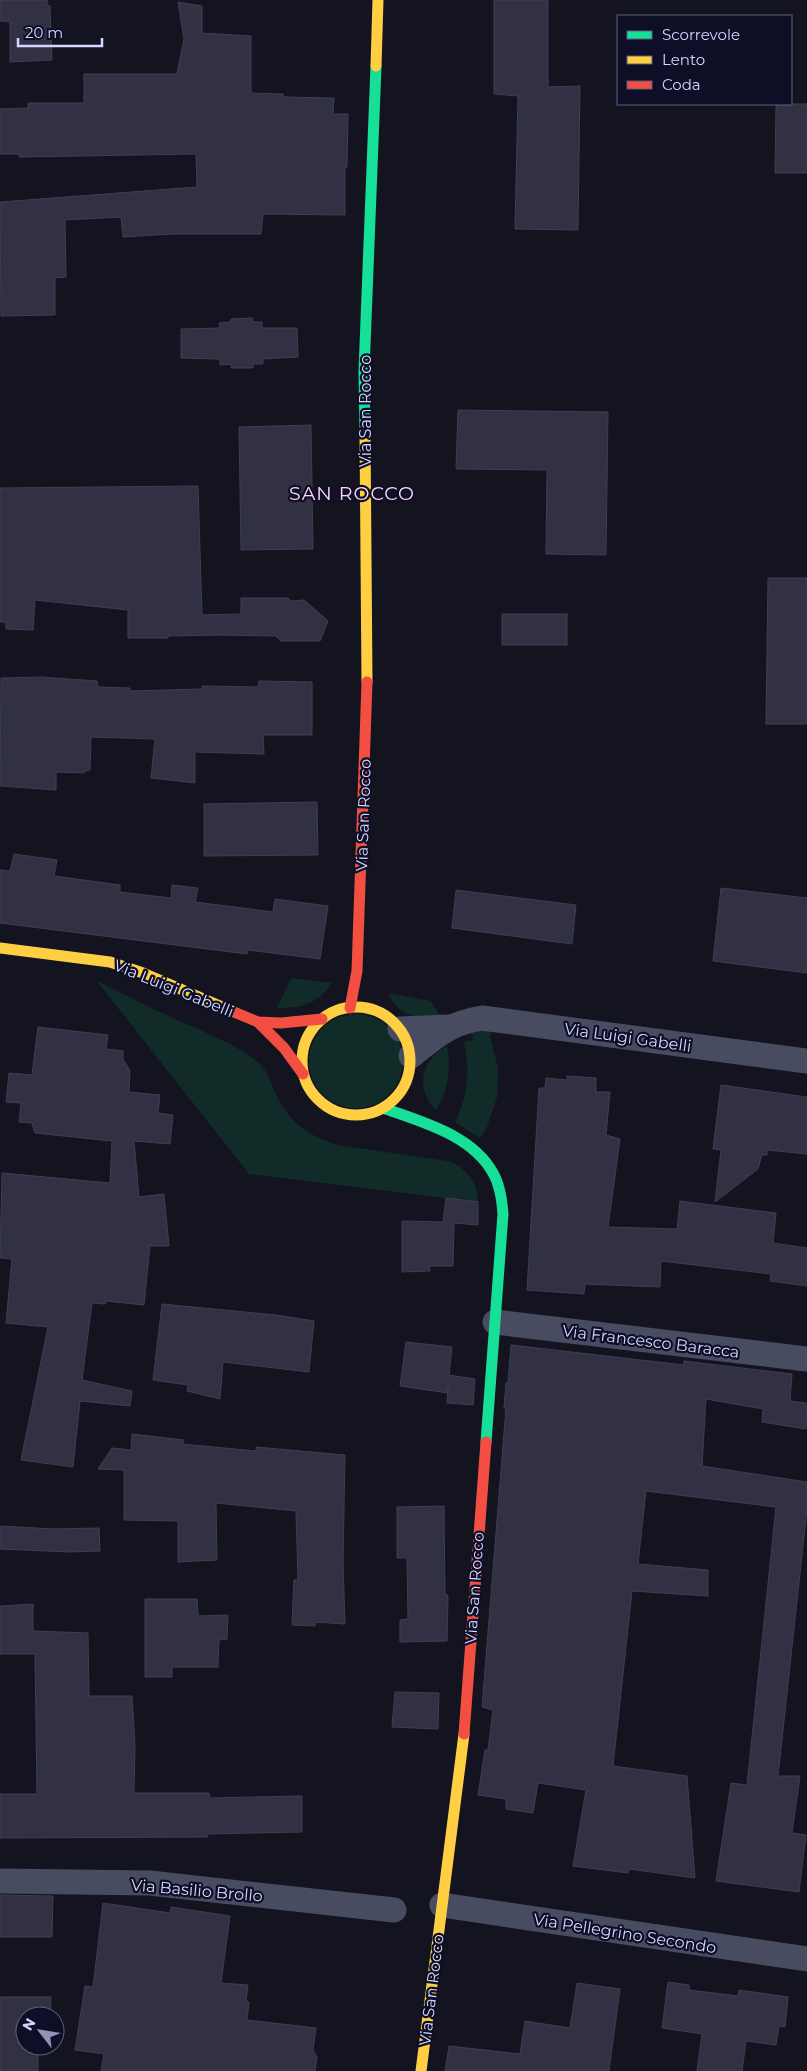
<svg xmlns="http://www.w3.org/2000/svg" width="807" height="2071" viewBox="0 0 807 2071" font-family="Montserrat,sans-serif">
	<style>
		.green { fill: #112c28 }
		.building { fill: #323143; stroke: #3e3e54 }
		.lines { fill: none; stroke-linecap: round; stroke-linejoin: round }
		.street { stroke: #484c61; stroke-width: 25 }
		.fast { stroke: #16e098; stroke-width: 11 }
		.slow { stroke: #ffcf43; stroke-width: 11 }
		.jam { stroke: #f24e42; stroke-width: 11 }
		.labels { text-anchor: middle; stroke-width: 4.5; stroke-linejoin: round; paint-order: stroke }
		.street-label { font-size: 16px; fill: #d3d7ff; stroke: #0e0f26 }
		.quarter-label { font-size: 19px; letter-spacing: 1px; fill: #ffd5f8; stroke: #0e0f26 }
	</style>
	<rect width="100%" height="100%" fill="#141420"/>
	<g class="green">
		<path d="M291,978L332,983C317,1004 302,1008 277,1008Z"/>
		<path d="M96,980C123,994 151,1008 179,1021C204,1032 231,1042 254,1059C266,1067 269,1078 274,1090C288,1122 306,1135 338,1145L453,1162C468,1172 478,1183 478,1202L249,1174Z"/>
		<path d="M388,993L431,1001L442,1020C419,1019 398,1016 388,993Z"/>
		<path d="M469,1005L472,1013L497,1011L490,1037L498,1068L497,1097L487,1127L480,1138L455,1122C468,1098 470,1069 464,1042L473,1040Z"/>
		<circle cx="356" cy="1061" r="47"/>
		<path d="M447,1046C451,1070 449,1089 436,1110C415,1088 420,1061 447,1046Z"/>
	</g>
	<g class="building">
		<polygon points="0,0 47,0 47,5 50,6 52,60 10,62 10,22 0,21"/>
		<polygon points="494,0 548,0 548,87 580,86 578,230 515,229 518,96 494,94"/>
		<polygon points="178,2 202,6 202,33 251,36 251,93 283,94 283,97 334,98 333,114 348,114 347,167 345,167 345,215 263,214 261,234 171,234 123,237 121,217 65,220 66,277 55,278 55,315 1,316 0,202 197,187 196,154 19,157 19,154 0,154 0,109 28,108 28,103 84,103 84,74 177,74 184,39"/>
		<polygon points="776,104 807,104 807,173 775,173"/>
		<polygon points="252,318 253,322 262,322 262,328 297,328 298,357 263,359 263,364 253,364 253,368 231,368 231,364 220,365 220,359 181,358 181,329 220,328 219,323 231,322 231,319"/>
		<polygon points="458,410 608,412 606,555 546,554 547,470 456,469"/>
		<polygon points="311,425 313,549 241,550 239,427"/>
		<polygon points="198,486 202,615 241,614 241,598 288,598 291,601 304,600 328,621 320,641 281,641 276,636 218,635 168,636 168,638 128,638 128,610 35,600 33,630 6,629 6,622 0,622 0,488"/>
		<polygon points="768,578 807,578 807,724 766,724"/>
		<rect x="502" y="614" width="65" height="31"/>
		<polygon points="41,677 97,681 98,687 130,688 130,691 202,689 202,686 258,687 259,681 312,682 312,735 263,735 264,754 195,752 195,783 151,778 155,739 91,737 90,770 85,771 84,773 56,772 56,790 0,786 1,678"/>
		<polygon points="317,802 318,855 204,856 204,804"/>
		<polygon points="14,854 57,860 54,876 120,885 120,892 171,898 172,885 198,888 195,902 273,912 275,899 328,906 320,959 248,950 247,954 0,923 0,870 10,871"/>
		<polygon points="721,888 807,898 807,973 713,961"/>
		<polygon points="456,890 576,905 572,944 452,928"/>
		<polygon points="38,1027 108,1035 106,1049 123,1051 123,1059 130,1071 129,1092 160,1095 158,1113 173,1115 170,1144 134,1141 139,1197 164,1194 169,1246 150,1246 144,1305 106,1301 105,1304 92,1303 82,1380 132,1391 130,1406 80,1401 73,1467 21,1460 48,1327 6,1323 12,1259 0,1258 2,1173 110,1183 112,1141 35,1133 32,1123 19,1122 21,1103 6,1102 9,1073 32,1075"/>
		<polygon points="567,1076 596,1078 596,1092 610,1092 606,1135 620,1139 608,1227 677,1229 680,1201 776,1213 773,1243 807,1248 807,1286 770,1281 771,1274 661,1261 660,1287 585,1284 584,1294 527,1290 539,1088 545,1088 546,1078 567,1080"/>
		<polygon points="721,1085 807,1097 807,1154 767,1150 767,1155 762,1155 758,1169 715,1202 721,1150 713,1149"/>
		<polygon points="446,1198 478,1202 478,1225 454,1223 453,1266 429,1266 430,1271 402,1272 402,1221 443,1222"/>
		<polygon points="162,1304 276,1315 314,1321 309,1372 223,1362 220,1399 187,1391 188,1385 153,1380"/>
		<polygon points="406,1342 452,1347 449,1375 475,1379 473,1405 447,1403 448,1387 448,1393 400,1386"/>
		<polygon points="511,1345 684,1365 684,1361 792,1374 790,1401 807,1403 806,1429 762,1422 763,1409 706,1399 702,1466 807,1482 807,1509 778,1776 800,1776 792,1833 806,1835 799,1892 716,1881 731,1783 747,1785 776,1507 646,1491 638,1564 708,1570 708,1596 632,1591 613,1766 687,1776 695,1878 629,1869 628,1873 573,1866 586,1790 538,1783 533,1813 506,1809 506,1799 478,1795 485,1750 488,1750 493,1710 482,1707 506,1408 504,1408 506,1383 508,1383"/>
		<polygon points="132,1434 184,1440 182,1444 256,1451 256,1447 345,1455 343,1563 345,1624 315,1622 315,1626 292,1625 294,1580 298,1580 296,1511 216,1503 217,1560 178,1562 178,1521 124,1520 124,1470 98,1469 112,1448 131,1450"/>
		<polygon points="444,1506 445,1595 448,1595 447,1641 400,1642 400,1620 408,1619 407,1558 397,1558 397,1507"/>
		<polygon points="0,1526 54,1529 99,1528 100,1551 70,1552 0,1549"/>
		<polygon points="145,1599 197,1599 198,1616 228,1615 227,1639 219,1640 218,1667 172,1667 172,1677 145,1677"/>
		<polygon points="33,1604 33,1631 88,1633 89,1696 132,1696 135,1745 134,1793 209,1793 210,1798 302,1796 302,1832 207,1834 208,1837 0,1838 0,1794 37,1794 35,1654 0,1654 0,1606"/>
		<polygon points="395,1692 439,1693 438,1729 392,1727"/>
		<polygon points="0,1895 53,1896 52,1937 0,1937"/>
		<polygon points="103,1903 170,1913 171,1907 230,1916 221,1983 248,1985 246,2001 249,2002 247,2020 316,2028 313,2050 317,2057 315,2071 101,2071 104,2054 75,2050 85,1986 93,1987"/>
		<polygon points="668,1982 689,1985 689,1990 738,1996 739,1990 788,1997 785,2027 779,2026 776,2045 746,2041 742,2071 697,2071 702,2034 662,2028"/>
		<polygon points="577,1983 620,1989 609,2071 445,2071 449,2046 520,2054 525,2021 570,2028"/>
		<polygon points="0,1997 51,1997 50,2016 25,2016 25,2046 38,2046 38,2071 0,2071"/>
	</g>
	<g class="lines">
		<g class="street">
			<polyline points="400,1029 449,1027"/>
			<path d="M411,1056C437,1036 447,1024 482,1018L807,1061"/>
			<polyline points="495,1322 807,1359"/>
			<polyline points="0,1881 150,1883 394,1910"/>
			<polyline points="442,1905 807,1959"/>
		</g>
		<g class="fast">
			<polyline points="365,432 364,371 376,66"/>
			<path d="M383,1108C422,1122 472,1135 493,1173C500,1185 502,1200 503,1214L486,1442"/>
		</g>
		<g class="slow">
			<polyline points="376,66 378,0"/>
			<polyline points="365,432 367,682"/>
			<polyline points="0,948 110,962 143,973 234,1012"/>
			<circle cx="356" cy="1061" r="54"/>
			<polyline points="421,2071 464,1734"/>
		</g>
		<g class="jam">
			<polyline points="350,1008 357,971 367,682"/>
			<polyline points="234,1012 258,1022 281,1023 322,1019"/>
			<polyline points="258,1022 284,1048 303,1074"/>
			<polyline points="464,1734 486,1442"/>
		</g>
	</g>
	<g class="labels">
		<g class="street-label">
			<text transform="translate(365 411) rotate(-90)" y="6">Via San Rocco</text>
			<text transform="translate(363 815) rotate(-88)" y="6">Via San Rocco</text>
			<text transform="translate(174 988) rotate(22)" y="6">Via Luigi Gabelli</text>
			<text transform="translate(628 1037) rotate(8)" y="6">Via Luigi Gabelli</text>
			<text transform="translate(651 1341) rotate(7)" y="6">Via Francesco Baracca</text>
			<text transform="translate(474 1588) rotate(-86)" y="6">Via San Rocco</text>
			<text transform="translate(197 1890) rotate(5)" y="6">Via Basilio Brollo</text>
			<text transform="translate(625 1933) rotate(9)" y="6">Via Pellegrino Secondo</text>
			<text transform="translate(431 1990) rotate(-83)" y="6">Via San Rocco</text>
		</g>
		<g class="quarter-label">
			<text x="352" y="500">SAN ROCCO</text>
		</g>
	</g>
	<rect x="617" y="15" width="175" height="90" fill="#0e0f26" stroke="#5d5f7d"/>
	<rect x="627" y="31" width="25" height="8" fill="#16e098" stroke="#5d5f7d"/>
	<text x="662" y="40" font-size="15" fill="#d3d7ff">Scorrevole</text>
	<rect x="627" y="56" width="25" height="8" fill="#ffcf43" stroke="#5d5f7d"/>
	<text x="662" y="65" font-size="15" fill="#d3d7ff">Lento</text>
	<rect x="627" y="81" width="25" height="8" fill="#f24e42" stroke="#5d5f7d"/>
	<text x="662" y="90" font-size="15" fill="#d3d7ff">Coda</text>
	<g transform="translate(40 2031) rotate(301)"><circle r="24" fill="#0e0f26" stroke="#5d5f7d"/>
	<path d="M0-4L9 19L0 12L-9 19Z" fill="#9093b1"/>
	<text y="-8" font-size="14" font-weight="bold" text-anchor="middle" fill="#d3d7ff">N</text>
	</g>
	<path d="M18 38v8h84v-8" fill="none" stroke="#d3d7ff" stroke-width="2.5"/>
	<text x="25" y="38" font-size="15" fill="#d3d7ff" stroke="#0e0f26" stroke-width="4" paint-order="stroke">20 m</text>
</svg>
